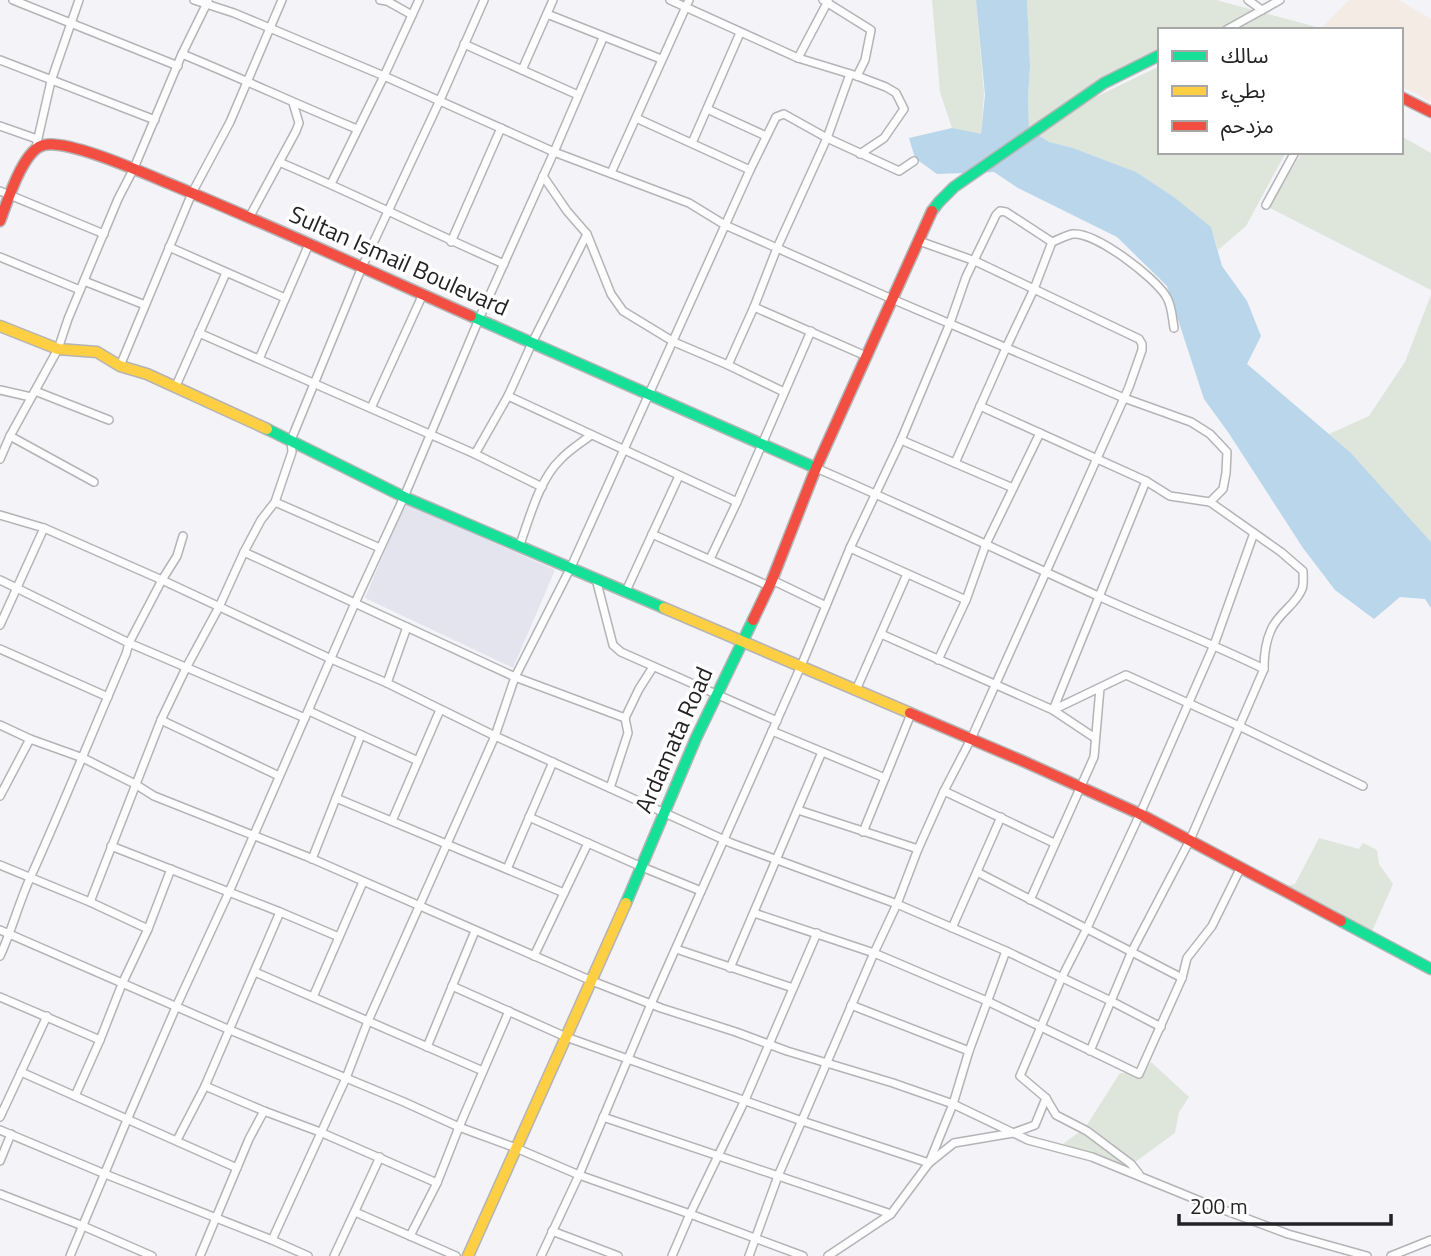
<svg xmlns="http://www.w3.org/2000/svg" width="1431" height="1256" viewBox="0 0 1431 1256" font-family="'Titillium Web','Noto Sans Arabic',sans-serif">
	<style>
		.commercial { fill: #f4ece4 }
		.built { fill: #e4e4ef }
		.green { fill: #dee5da }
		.water { fill: #b9d6ea }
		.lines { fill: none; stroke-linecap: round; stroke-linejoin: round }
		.street-casing { stroke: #b4b4b7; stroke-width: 10 }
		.fast-casing { stroke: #b4b4b7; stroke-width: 13 }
		.slow-casing { stroke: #b4b4b7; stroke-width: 13 }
		.jam-casing { stroke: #b4b4b7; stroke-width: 13 }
		.street { stroke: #fdfdfe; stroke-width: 7 }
		.fast { stroke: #16e098; stroke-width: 10 }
		.slow { stroke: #ffcf43; stroke-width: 10 }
		.jam { stroke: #f24e42; stroke-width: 10 }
		.labels { text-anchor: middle; stroke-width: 7; stroke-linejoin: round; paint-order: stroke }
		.street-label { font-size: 24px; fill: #232326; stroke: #fff }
	</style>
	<rect width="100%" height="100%" fill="#f3f3f8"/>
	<polygon class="commercial" points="1349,0 1399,0 1431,19 1431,102 1401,86 1401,30 1320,30"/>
	<polygon class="built" points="405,503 555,570 513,668 365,598"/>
	<g class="green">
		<polygon points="932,0 976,0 984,93 981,135 952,128 940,92"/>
		<polygon points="1027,0 1216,0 1320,28 1320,30 1253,30 1216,27 1205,30 1160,30 1160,50 1090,88 1029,128 1028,99 1030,66"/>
		<polygon points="1160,66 1160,152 1286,152 1246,226 1218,250 1211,227 1174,197 1136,172 1073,148 1049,142 1037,134 1077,106"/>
		<polygon points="1401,136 1431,153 1431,290 1268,207 1302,152 1401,152"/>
		<polygon points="1431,295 1431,542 1350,452 1329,434 1369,416 1405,362"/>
		<polygon points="1319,838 1359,849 1363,843 1377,850 1379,864 1393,884 1372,931 1284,887 1295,884"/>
		<polygon points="1151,1062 1189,1097 1179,1112 1175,1133 1135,1162 1085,1128 1120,1073 1143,1073"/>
		<polygon points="1082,1130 1129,1168 1063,1144"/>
	</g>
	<polygon class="water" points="976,0 1027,0 1030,66 1028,99 1029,129 1049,142 1073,148 1136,172 1174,197 1211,227 1222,266 1247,301 1261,336 1247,364 1350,452 1431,542 1431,608 1425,599 1400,597 1374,619 1335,590 1303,548 1228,432 1204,399 1167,286 1117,237 1018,188 994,172 937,174 915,158 909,138 952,128 981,134 985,95"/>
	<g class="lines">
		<defs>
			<g id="street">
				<polyline points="13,0 178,66"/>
				<polyline points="194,0 234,13 384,76 554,152 689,203 725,225 892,299 1124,398 1191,422 1210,434 1227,452 1226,473 1223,489 1210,502 1170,496 1146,481 980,406"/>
				<polyline points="380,0 387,1 412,15"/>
				<polyline points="670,0 798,58 857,76 886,87 896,93 904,109 884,138 860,154"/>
				<polyline points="823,0 871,30 865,60 857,76"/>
				<polyline points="1248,0 1262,10"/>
				<polyline points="547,14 661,59"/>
				<polyline points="1226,30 1280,0"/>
				<polyline points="464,44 578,95"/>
				<path d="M182,54C241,78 298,105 357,129"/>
				<polyline points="798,58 828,1"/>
				<polyline points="0,60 155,120"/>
				<polyline points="522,70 553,0"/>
				<polyline points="707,109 766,136"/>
				<polyline points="636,118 750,170"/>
				<polyline points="0,126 37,139"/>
				<polyline points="692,143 740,33"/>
				<polyline points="36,147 51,81 79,0"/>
				<path d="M279,162C355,194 428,231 504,264"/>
				<polyline points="611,173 689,0"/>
				<polyline points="543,176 567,211 587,234 611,294 623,311 674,342 728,365 784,392"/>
				<polyline points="331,184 384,76 419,0"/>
				<polyline points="0,191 104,234"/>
				<polyline points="1266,205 1295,152"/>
				<polyline points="250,216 296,131 299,123 293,103"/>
				<polyline points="451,242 501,128"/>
				<polyline points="169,247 285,298"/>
				<polyline points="0,257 80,290"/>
				<polyline points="84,281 145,305"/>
				<polyline points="754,307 866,356"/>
				<polyline points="199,333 475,454 542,487"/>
				<polyline points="259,359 309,244"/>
				<polyline points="728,365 754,307 777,248 827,138 850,74"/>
				<polyline points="120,366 192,193 230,122 282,0"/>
				<polyline points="175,388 226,273"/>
				<polyline points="0,390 31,397"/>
				<polyline points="35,391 109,420"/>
				<polyline points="508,396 737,502"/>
				<polyline points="371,408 423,294"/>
				<polyline points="10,436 94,482"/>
				<polyline points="901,440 1013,488"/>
				<polyline points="475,454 508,396 532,343 587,234"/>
				<polyline points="0,459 10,436 58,349 68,319 118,199 134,168 182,54 208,1"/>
				<polyline points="955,463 1006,348 1034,289 1052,242"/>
				<path d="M816,468C911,509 1004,553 1098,596C1153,621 1209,642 1264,669"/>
				<polyline points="275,502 380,548"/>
				<polyline points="0,515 44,528 162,580 331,659 387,683 495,736 731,843 897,904 1006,951 1111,1001 1161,1027"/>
				<polyline points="652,534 769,586"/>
				<path d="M519,547C529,520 539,480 560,460C569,450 581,443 591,435"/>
				<polyline points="850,548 966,600"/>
				<polyline points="244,552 515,677 625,718"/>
				<polyline points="710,559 737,502 811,331"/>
				<polyline points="596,579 613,645 621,652 777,721"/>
				<polyline points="0,580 129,643 305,718"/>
				<polyline points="772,580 826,606"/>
				<polyline points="626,591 679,476"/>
				<polyline points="0,625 44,528"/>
				<polyline points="881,634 1053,710 1126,675 1239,726 1363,786"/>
				<polyline points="0,649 108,697"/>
				<polyline points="938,660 966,600 986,544 1040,433"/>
				<polyline points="387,683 407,627"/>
				<polyline points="856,690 907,574"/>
				<polyline points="309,711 418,761"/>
				<polyline points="161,720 279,776"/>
				<polyline points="0,725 30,739 83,758 135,784 154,796 308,857 592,981 661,1008 736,1032 787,1051 893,1083 953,1104 1028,1140 1092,1157 1200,1201 1288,1234 1367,1256"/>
				<polyline points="772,731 885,778"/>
				<polyline points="1095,738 1053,710 1146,481"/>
				<polyline points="610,788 628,733 625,718 639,689 653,667"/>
				<polyline points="944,791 1054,843"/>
				<polyline points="0,796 30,739"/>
				<polyline points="336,798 564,893"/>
				<polyline points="798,810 918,849"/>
				<polyline points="529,817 642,867 701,891"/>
				<polyline points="392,821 440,710"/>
				<polyline points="863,832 911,714"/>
				<polyline points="111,846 280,912 339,937"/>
				<polyline points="312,859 361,735"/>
				<polyline points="0,865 90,902 148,929"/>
				<polyline points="507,869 553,762"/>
				<polyline points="977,872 1182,978"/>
				<polyline points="1030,900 1094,757 1100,688"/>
				<polyline points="90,902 161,720 186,668 219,607 244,552 261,520 275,502 292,452 291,440 362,267 440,100 484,0"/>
				<polyline points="754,913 874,953 987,1001 1139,1074 1182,978 1187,958 1212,926 1241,867"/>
				<polyline points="952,928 1001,817"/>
				<polyline points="0,930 230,1030 404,1102 459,1127 516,1148 579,1175 690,1214 803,1256"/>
				<polyline points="676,949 793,988"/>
				<path d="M0,956C12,930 19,902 31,876C64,803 94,728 126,654L129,643L162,580L177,556L183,536"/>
				<polyline points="534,956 588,843"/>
				<polyline points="730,968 822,752"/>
				<polyline points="255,972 483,1071"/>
				<polyline points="452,986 566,1037 802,1121 929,1163 954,1143 1013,1133 1035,1125 1046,1098"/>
				<polyline points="0,997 100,1040"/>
				<polyline points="313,997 363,882"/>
				<polyline points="851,1005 969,1051"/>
				<polyline points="427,1047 475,931"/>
				<path d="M1090,1051L1132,951L1190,840L1264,669C1264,655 1265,643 1271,630C1278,613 1296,605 1302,589C1304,584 1303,577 1303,571L1281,552L1210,502"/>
				<polyline points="21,1072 47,1016"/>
				<polyline points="205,1086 264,1111 320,1132 437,1183"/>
				<polyline points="75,1096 100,1040 122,984 148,929 171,869"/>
				<polyline points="0,1117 21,1072 237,1168"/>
				<polyline points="603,1117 891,1214"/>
				<polyline points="0,1130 105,1174 272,1240 308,1256"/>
				<polyline points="177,1140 205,1086 280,912"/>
				<polyline points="0,1161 11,1134"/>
				<polyline points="1139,1174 1131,1164 1087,1131 1056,1115 1046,1098 1020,1076 1062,977 1087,928 1140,814 1214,645 1254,533"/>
				<polyline points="0,1194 83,1226 152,1256"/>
				<polyline points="355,1212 456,1256"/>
				<polyline points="552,1231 618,1256"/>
				<polyline points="410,1236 437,1183 459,1127 509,1011"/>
				<polyline points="272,1240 346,1078 368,1021 495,736 515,677 571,567 750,170 776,117 784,114 827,138 899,171 914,161"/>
				<polyline points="70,1256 127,1120 176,1007 229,892 355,603 404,497 479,319 554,152 603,38"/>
				<polyline points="200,1256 249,1139 264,1111"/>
				<polyline points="334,1256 380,1157"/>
				<path d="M541,1256L579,1175L651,1004L801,666L850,548L901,440L950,323L966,277L996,215L1000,211L1006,212L1052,242C1058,240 1066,235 1073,234C1096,232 1154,277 1166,296C1172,305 1172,317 1174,328"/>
				<polyline points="672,1256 690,1214 745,1100 817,933"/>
				<polyline points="749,1256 778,1176 874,953 897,904 918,849 944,791 971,739 1129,387 1142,350 1142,344 1139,339 975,261 919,241"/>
				<polyline points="828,1256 891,1214 929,1163 953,1104 969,1051 1006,951"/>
				<polyline points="1391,1256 1431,1240"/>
			</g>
			<g id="fast">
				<polyline points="932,211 939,202 954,187 1104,83 1160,55"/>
				<polyline points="471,316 816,468"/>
				<polyline points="267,429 404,497 664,608"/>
				<polyline points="626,903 696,738 753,620"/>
				<polyline points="1341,921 1431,969"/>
			</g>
			<g id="slow">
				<polyline points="0,326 58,349 97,352 120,366 147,374 267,429"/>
				<polyline points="664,608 910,713"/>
				<polyline points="468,1256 626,903"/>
			</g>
			<g id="jam">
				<polyline points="1401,97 1431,112"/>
				<path d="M0,221C7,203 23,149 44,145C69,139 148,175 175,186C274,227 372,272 471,316"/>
				<polyline points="753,620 772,580 816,468 932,211"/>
				<polyline points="910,713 1025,762 1140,814 1341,921"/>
			</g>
		</defs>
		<use href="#street" class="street-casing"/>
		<use href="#fast" class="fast-casing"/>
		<use href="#slow" class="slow-casing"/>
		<use href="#jam" class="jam-casing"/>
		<use href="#street" class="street"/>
		<use href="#fast" class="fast"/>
		<use href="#slow" class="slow"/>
		<use href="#jam" class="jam"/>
	</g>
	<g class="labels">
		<g class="street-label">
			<text transform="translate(399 261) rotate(24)" y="8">Sultan Ismail Boulevard</text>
			<text transform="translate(674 740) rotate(-66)" y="8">Ardamata Road</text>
		</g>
	</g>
	<rect x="1158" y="28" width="245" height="126" fill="#ffffff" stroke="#a7a7a8" stroke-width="2"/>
	<rect x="1172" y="51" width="35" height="10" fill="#16e098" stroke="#a7a7a8" stroke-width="2"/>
	<text x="1221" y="63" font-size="21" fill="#232326">سالك</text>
	<rect x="1172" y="86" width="35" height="10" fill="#ffcf43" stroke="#a7a7a8" stroke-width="2"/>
	<text x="1221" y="98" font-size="21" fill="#232326">بطيء</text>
	<rect x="1172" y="121" width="35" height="10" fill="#f24e42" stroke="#a7a7a8" stroke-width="2"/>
	<text x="1221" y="133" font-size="21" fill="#232326">مزدحم</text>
	<path d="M1179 1214v10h212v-10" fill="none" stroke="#232326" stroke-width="3.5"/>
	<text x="1190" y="1214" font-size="21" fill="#232326" stroke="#ffffff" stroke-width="5" paint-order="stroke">200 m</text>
</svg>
